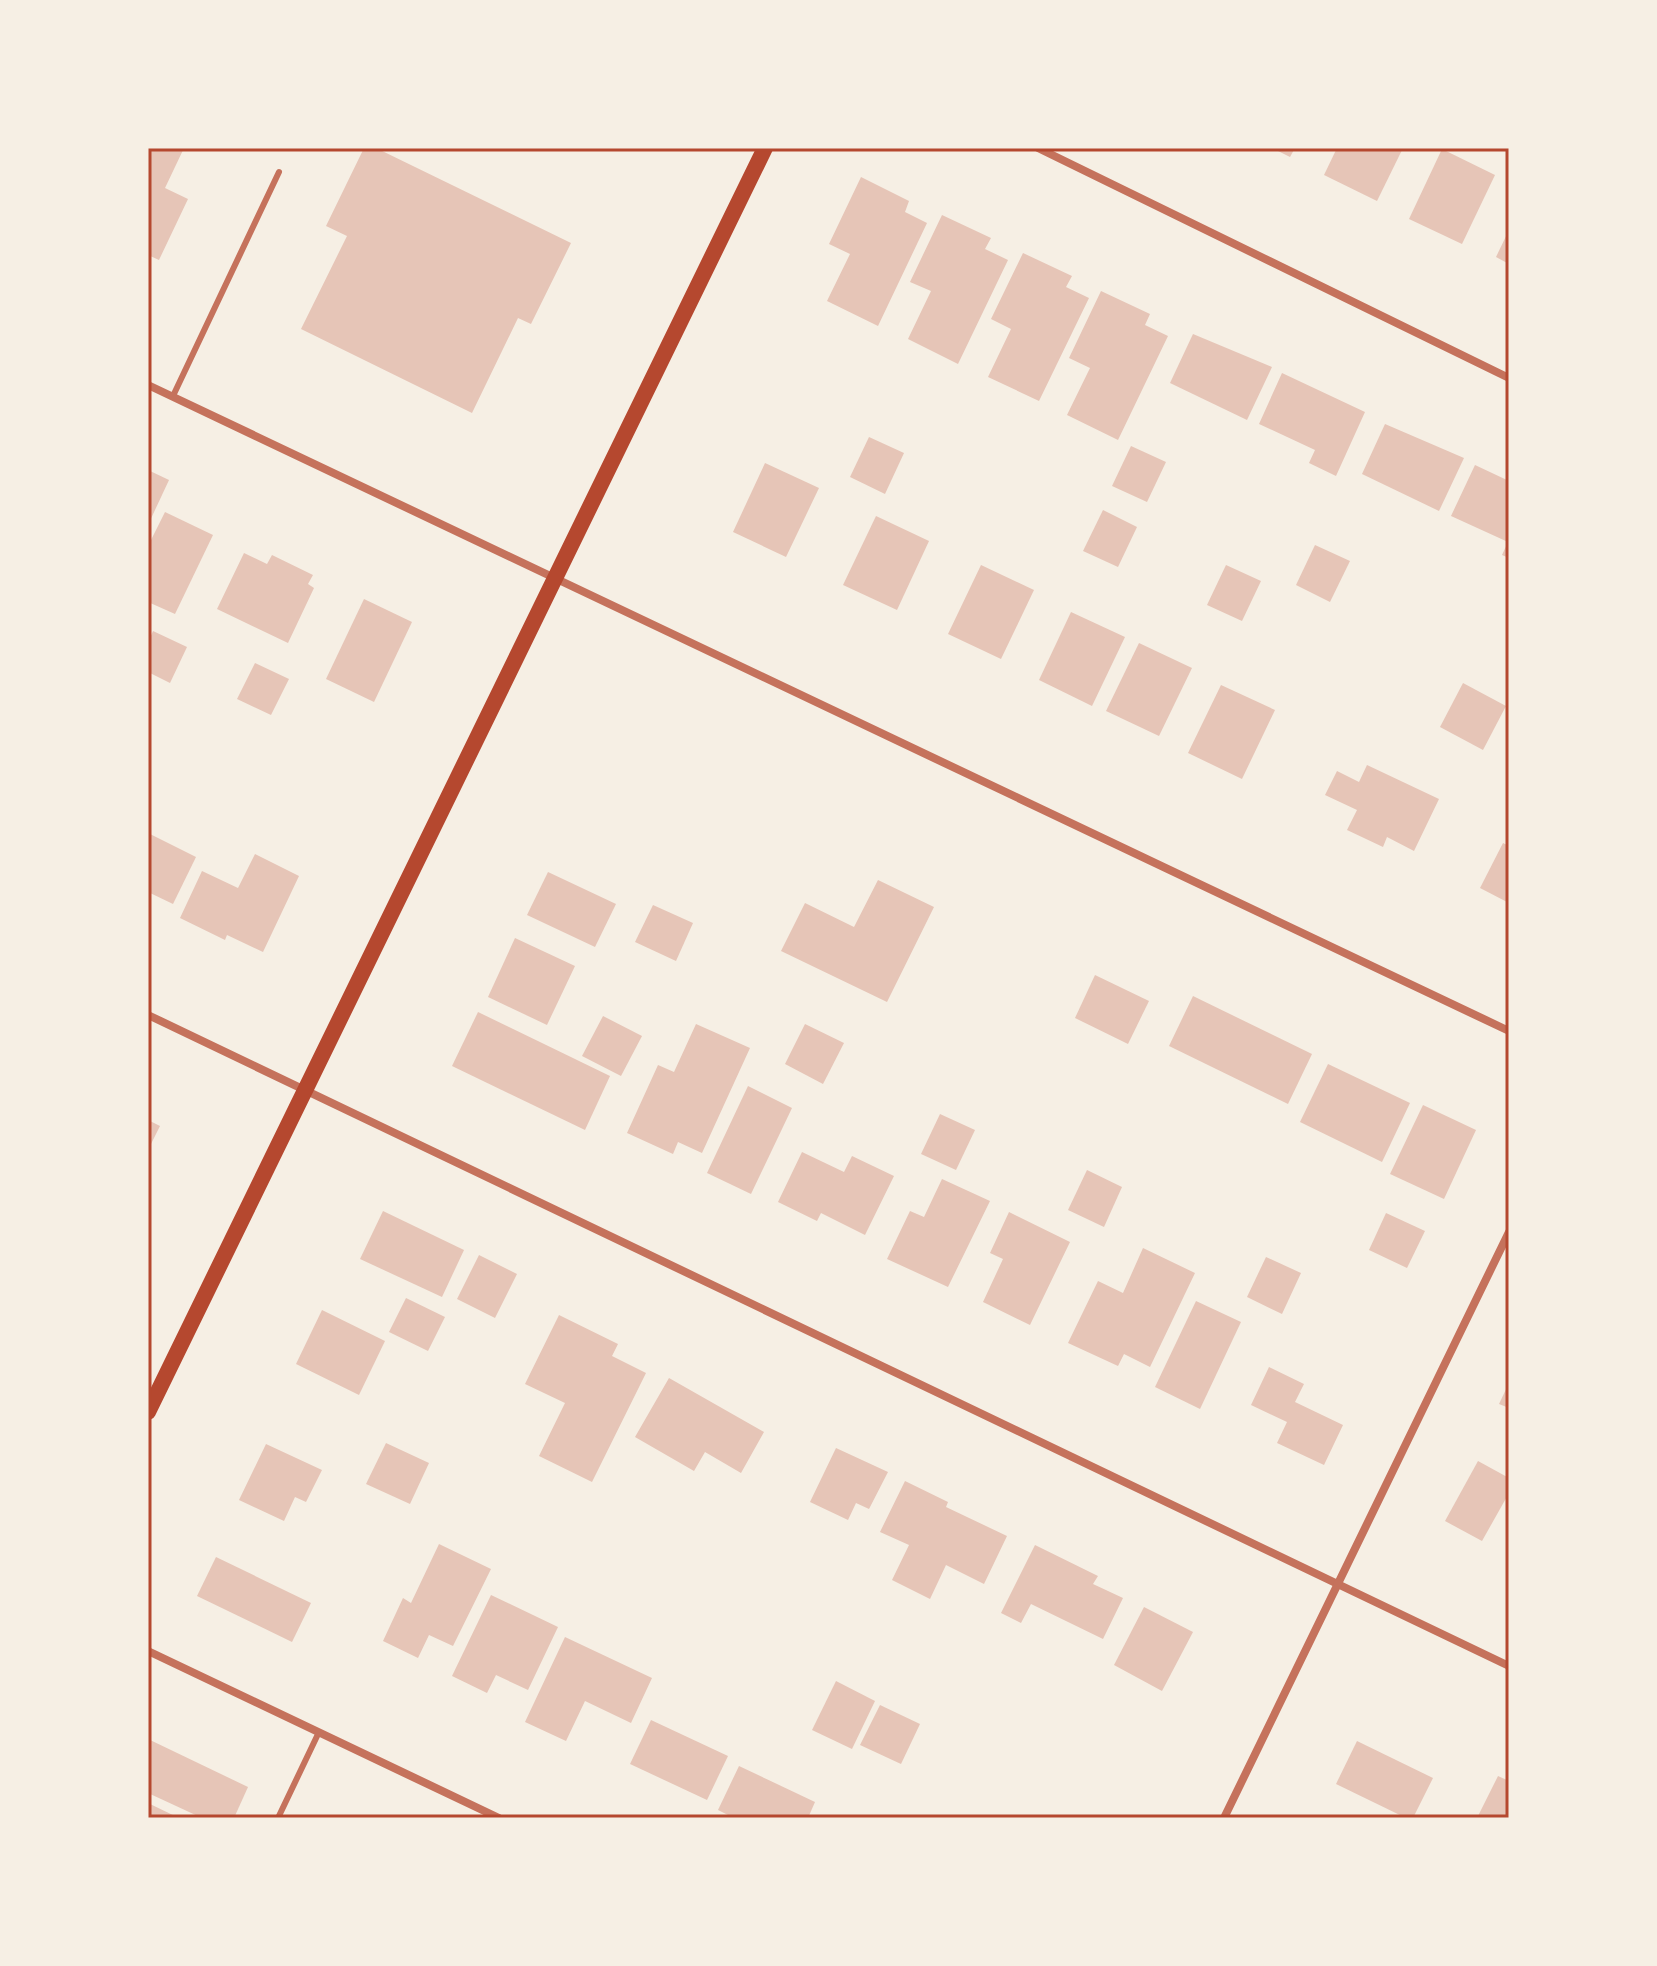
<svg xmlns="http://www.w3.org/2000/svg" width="1657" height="1966" viewBox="0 0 1657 1966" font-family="'Noto Sans',sans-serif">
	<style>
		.building { fill: #e6c5b7 }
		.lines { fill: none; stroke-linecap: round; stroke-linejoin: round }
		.service { stroke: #c5725c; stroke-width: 6 }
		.minor { stroke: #c5725c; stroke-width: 8 }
		.secondary { stroke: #b5482f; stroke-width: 16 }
		.neatline { fill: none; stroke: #b5482f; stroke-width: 3 }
	</style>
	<rect width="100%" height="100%" fill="#f6efe4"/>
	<g class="building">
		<polygon points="148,148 184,148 165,188 188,199 159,260 148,255"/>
		<polygon points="364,148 376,148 571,243 531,324 518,318 472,413 301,329 347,236 326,226"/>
		<polygon points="1272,148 1295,148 1290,157"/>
		<polygon points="1337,148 1403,148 1377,201 1324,175"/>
		<polygon points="1442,149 1495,175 1462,244 1409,219"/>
		<polygon points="861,177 909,201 905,212 927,223 878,326 827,301 850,254 829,244"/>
		<polygon points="942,215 991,238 985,249 1008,260 958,364 908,339 931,291 910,282"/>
		<polygon points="1509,230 1509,264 1496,257"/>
		<polygon points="1023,253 1072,276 1066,287 1089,298 1039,401 988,377 1011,329 991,319"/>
		<polygon points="1101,291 1150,314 1145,325 1168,336 1118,440 1067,415 1090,368 1069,358"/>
		<polygon points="1193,334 1272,367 1247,420 1170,383"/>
		<polygon points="1282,373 1365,412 1336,476 1309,463 1315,450 1259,424"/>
		<polygon points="1385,424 1464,458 1439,511 1362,474"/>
		<polygon points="869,437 904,453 885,494 850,477"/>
		<polygon points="1131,446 1166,462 1147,502 1112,486"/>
		<polygon points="765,463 819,488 786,557 733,532"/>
		<polygon points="1475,465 1509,481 1509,558 1502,555 1508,542 1451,516"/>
		<polygon points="148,470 169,480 148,525"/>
		<polygon points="1103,510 1137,527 1118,567 1083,551"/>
		<polygon points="165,512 213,535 175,614 148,602 148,546"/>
		<polygon points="876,516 929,541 897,610 843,585"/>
		<polygon points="1315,545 1350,561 1330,602 1296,585"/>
		<polygon points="244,553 267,564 272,555 313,575 308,584 314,588 288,643 217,609"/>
		<polygon points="981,565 1034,590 1001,659 948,634"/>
		<polygon points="1226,565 1261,581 1242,621 1207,605"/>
		<polygon points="364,599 412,622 374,702 326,679"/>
		<polygon points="1071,612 1125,637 1092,706 1039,680"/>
		<polygon points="153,631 187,647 170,683 148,672 148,642"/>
		<polygon points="1139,643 1192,668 1159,736 1106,711"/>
		<polygon points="255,663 289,679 271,715 237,699"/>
		<polygon points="1463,683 1506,706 1483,750 1440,727"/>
		<polygon points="1221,685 1275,710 1242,779 1188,753"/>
		<polygon points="1367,765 1439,799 1414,851 1387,837 1383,847 1347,830 1357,810 1325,795 1337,771 1359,782"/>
		<polygon points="148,833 196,857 173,904 148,892"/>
		<polygon points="1503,843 1509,846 1509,903 1480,888"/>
		<polygon points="255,854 299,876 263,952 227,935 225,940 180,918 202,871 238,888"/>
		<polygon points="548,872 616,904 595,947 527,915"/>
		<polygon points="878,880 934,907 887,1002 781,951 805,903 854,927"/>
		<polygon points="653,905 693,923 676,961 635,942"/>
		<polygon points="515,938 575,966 547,1025 488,997"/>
		<polygon points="1095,975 1149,1001 1128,1044 1075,1018"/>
		<polygon points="1193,996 1312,1054 1288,1104 1169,1046"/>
		<polygon points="478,1012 610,1076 585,1130 452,1066"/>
		<polygon points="603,1016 642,1036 621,1076 582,1056"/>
		<polygon points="696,1024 750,1048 702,1153 678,1142 673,1154 627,1133 658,1065 674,1072"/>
		<polygon points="805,1024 844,1043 823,1084 785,1064"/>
		<polygon points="1328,1064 1410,1103 1382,1162 1300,1122"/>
		<polygon points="748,1086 792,1108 751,1194 707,1173"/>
		<polygon points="1423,1105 1476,1130 1444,1199 1390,1174"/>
		<polygon points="940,1114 975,1130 956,1170 921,1154"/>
		<polygon points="148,1120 160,1126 148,1150"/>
		<polygon points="802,1152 844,1172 852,1156 894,1176 865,1235 821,1213 817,1221 778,1202"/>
		<polygon points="1087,1170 1122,1187 1104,1227 1068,1210"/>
		<polygon points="942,1179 990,1201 948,1287 887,1259 910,1211 924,1217"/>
		<polygon points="383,1211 464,1250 442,1297 360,1259"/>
		<polygon points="1009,1212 1070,1242 1030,1325 983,1302 1003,1259 990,1253"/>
		<polygon points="1386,1213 1425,1231 1407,1268 1369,1250"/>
		<polygon points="1143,1248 1195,1273 1150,1367 1124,1354 1118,1366 1068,1343 1098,1281 1123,1293"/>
		<polygon points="479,1255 517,1274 495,1318 457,1299"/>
		<polygon points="1266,1257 1301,1273 1282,1314 1247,1297"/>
		<polygon points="406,1298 445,1317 428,1351 389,1332"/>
		<polygon points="1196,1301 1241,1322 1200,1409 1155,1387"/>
		<polygon points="322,1310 385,1341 359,1395 296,1364"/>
		<polygon points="559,1315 618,1344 612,1356 646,1373 592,1482 539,1456 565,1403 525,1384"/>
		<polygon points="1269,1367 1304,1384 1295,1402 1343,1425 1324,1465 1277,1443 1287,1422 1251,1405"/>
		<polygon points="669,1378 764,1432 741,1473 705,1452 694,1471 635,1437"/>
		<polygon points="1509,1383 1509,1408 1499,1404"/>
		<polygon points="386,1443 429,1463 410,1504 366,1484"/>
		<polygon points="266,1444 322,1470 306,1502 295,1497 284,1521 239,1500"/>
		<polygon points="836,1448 888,1472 869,1509 856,1503 848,1520 810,1502"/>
		<polygon points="1478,1461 1509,1478 1509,1493 1482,1541 1445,1521"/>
		<polygon points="905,1481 948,1502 946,1507 1007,1536 984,1584 946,1565 930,1599 892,1580 909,1545 880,1532"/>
		<polygon points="439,1544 491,1569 453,1646 429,1635 418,1658 383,1641 403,1598 411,1603"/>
		<polygon points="1035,1545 1098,1576 1093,1584 1123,1598 1103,1639 1031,1604 1021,1623 1001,1613"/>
		<polygon points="216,1557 311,1603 292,1642 197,1596"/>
		<polygon points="491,1595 558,1627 528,1690 496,1675 487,1693 452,1676"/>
		<polygon points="1144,1607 1193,1632 1162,1691 1114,1665"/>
		<polygon points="565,1637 652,1678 631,1723 585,1701 566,1741 525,1722"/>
		<polygon points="836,1681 875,1701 852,1749 812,1730"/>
		<polygon points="880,1705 920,1724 901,1764 860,1745"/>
		<polygon points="651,1720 728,1756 707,1800 630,1764"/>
		<polygon points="148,1739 248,1787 234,1818 202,1818 148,1793"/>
		<polygon points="1357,1741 1433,1778 1413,1818 1406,1818 1336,1784"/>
		<polygon points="739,1766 815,1802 808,1818 734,1818 718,1810"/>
		<polygon points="1498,1776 1509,1781 1509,1818 1477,1818"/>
		<polygon points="148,1803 179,1818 148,1818"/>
	</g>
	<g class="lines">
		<g class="service">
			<polyline points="173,396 279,172"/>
			<polyline points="278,1818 319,1732"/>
		</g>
		<g class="minor">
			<polyline points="1038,148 1509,378"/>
			<polyline points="148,385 1509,1031"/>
			<polyline points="148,1015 1509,1666"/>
			<polyline points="148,1651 499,1818"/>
			<polyline points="1224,1818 1509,1232"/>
		</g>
		<polyline class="secondary" points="148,1412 765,148"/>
	</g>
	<rect width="1657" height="1966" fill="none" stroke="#f6efe4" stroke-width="300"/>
	<rect x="150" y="150" width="1357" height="1666" class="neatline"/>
</svg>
